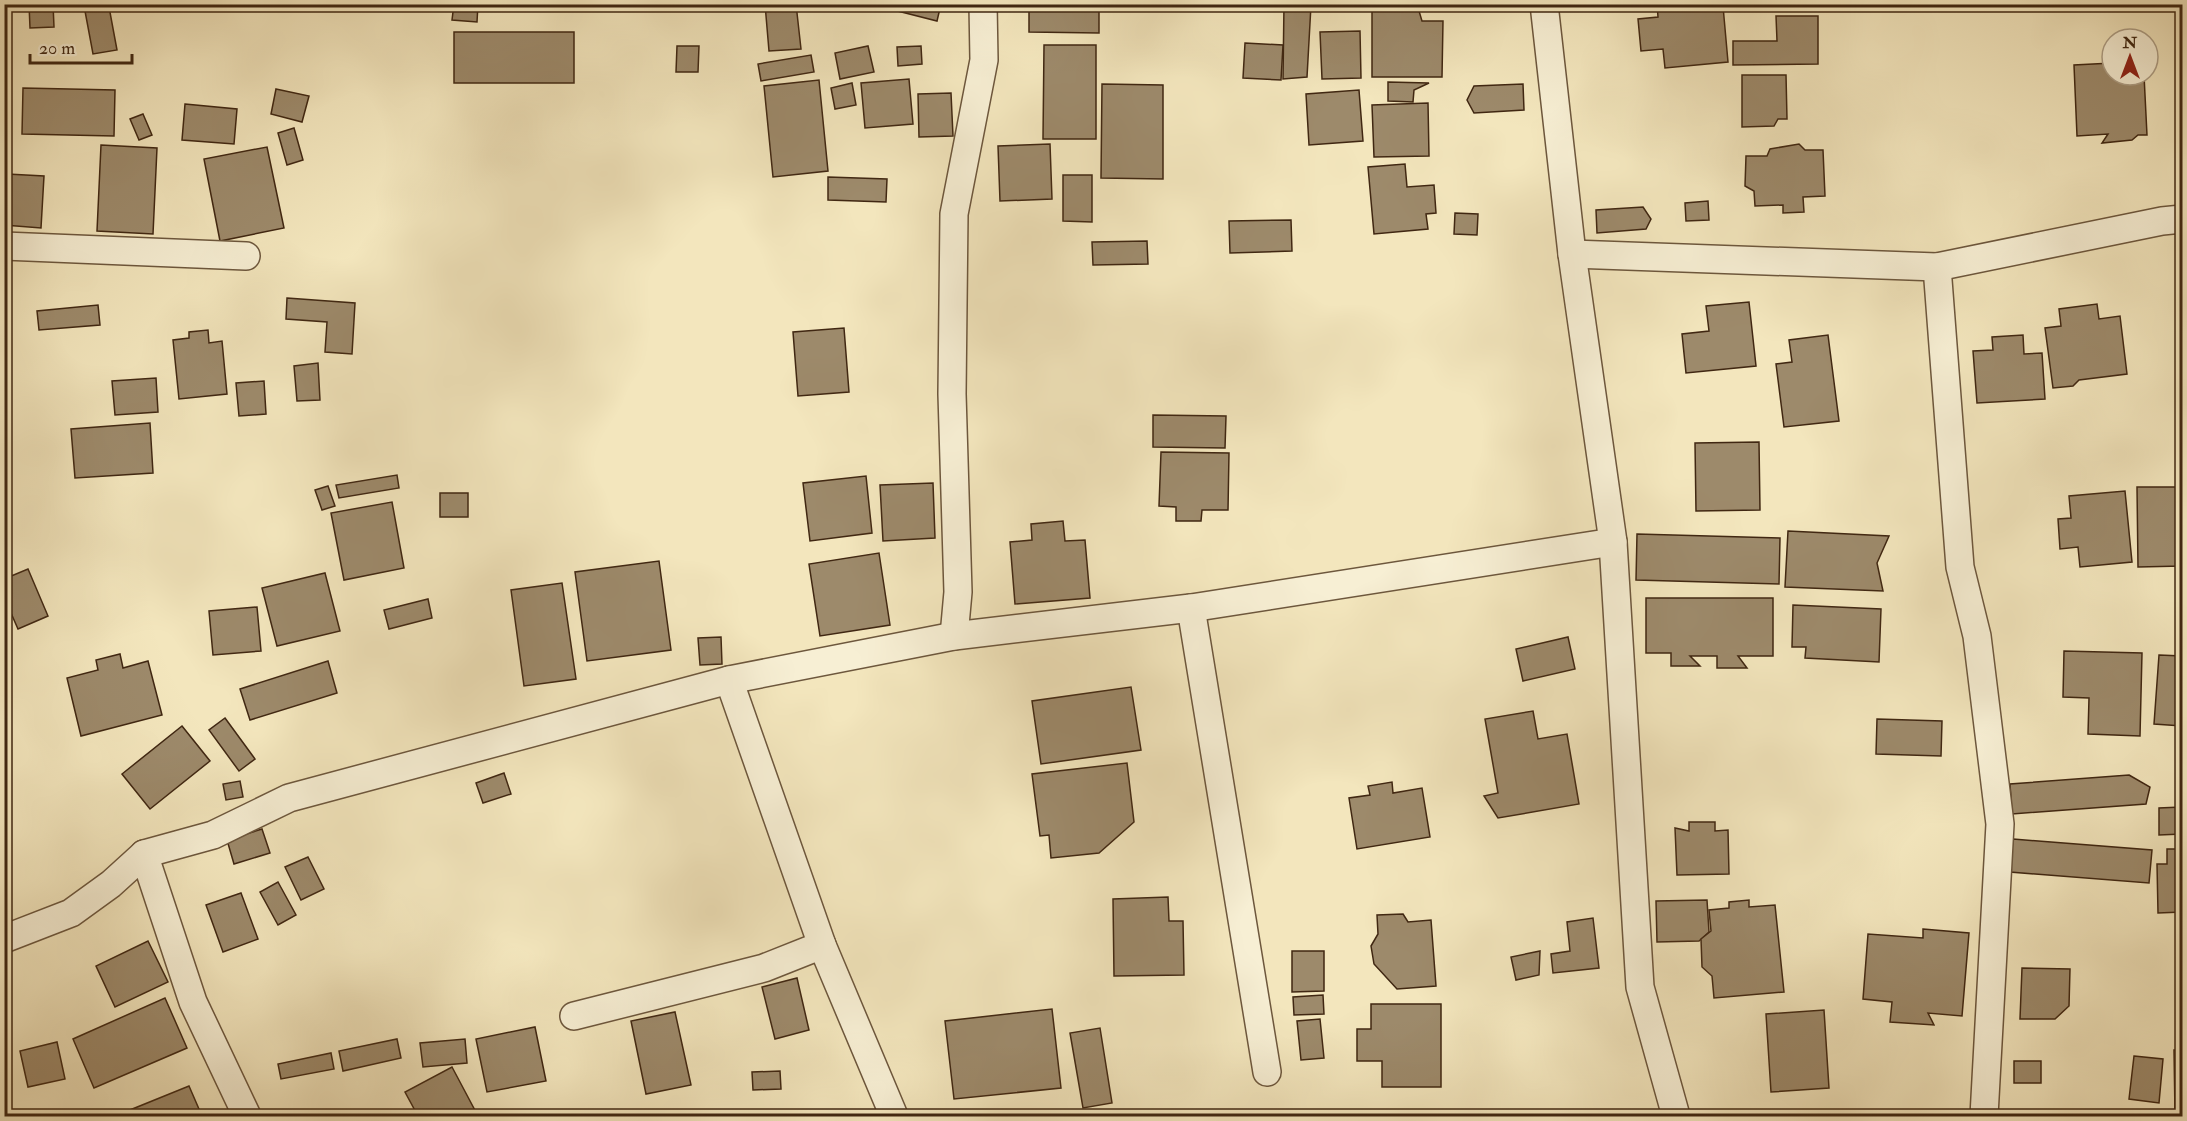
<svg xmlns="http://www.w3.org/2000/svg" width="2187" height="1121" viewBox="0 0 2187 1121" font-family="'IM FELL Double Pica',serif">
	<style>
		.building { fill: #9d8a6b; stroke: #402712; stroke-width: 1.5 }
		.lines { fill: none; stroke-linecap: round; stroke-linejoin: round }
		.street-casing { stroke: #6d573d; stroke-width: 30 }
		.street { stroke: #f7efd4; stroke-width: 27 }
	</style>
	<rect width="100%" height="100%" fill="#f3e6bd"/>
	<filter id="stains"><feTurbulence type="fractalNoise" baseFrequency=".00333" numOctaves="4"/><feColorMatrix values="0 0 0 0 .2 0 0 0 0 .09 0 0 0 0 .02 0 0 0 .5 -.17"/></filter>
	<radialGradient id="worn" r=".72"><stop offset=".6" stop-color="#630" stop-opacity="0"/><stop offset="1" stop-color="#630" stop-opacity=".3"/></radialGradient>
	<g class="building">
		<polygon points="29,4 53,4 54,27 30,28"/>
		<polygon points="454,4 478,4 477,22 452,20"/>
		<rect x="725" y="4" width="24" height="4"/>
		<polygon points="765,4 796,4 801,49 769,51"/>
		<polygon points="870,4 941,4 937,21"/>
		<polygon points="1029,4 1099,4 1099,33 1029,32"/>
		<polygon points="1284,4 1311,5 1307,77 1283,79"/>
		<polygon points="1657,4 1696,4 1697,8 1723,6 1728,62 1665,68 1663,49 1641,51 1638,19 1658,17"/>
		<polygon points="109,7 117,50 93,54 85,11"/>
		<polygon points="1372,11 1419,11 1422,21 1443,21 1442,77 1372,77"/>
		<polygon points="4,15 9,15 9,70 4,69"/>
		<polygon points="1776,16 1818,16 1818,64 1733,65 1733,41 1777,41"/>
		<polygon points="1360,31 1361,78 1322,79 1320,32"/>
		<rect x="454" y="32" width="120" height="51"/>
		<polygon points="1245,43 1283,45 1281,80 1243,78"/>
		<polygon points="1044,45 1096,45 1096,139 1043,139"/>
		<polygon points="677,46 699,46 698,72 676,72"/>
		<polygon points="868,46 874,72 840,79 835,53"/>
		<polygon points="921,46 922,64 898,66 897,47"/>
		<polygon points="811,55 814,72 761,81 758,64"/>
		<polygon points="2112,63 2112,75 2144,75 2147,135 2138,135 2132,140 2102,143 2108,134 2077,136 2074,65"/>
		<polygon points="1742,75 1786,75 1787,119 1778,119 1774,126 1742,127"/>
		<polygon points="909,79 913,124 865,128 861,83"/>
		<polygon points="819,80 828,171 773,177 764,86"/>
		<polygon points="1388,82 1429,83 1414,90 1413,102 1388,101"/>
		<polygon points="852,83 856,105 835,109 831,88"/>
		<polygon points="1102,84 1163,85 1163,179 1101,178"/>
		<polygon points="1523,84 1524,110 1474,113 1467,100 1474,86"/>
		<polygon points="23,88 115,90 114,136 22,134"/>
		<polygon points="276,89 309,96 302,122 271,114"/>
		<polygon points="1359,90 1363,141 1309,145 1306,94"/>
		<polygon points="951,93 953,136 919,137 918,94"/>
		<polygon points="1428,103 1429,156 1374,157 1372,105"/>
		<polygon points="185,104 237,109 234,144 182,140"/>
		<polygon points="143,114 152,135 139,140 130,119"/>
		<polygon points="294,128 303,160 287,165 278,133"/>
		<polygon points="1050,144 1052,199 1000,201 998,146"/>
		<polygon points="1799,144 1805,150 1823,150 1825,196 1803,197 1804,212 1783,213 1783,205 1755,206 1754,191 1745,186 1746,156 1767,156 1770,149"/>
		<polygon points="101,145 157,148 153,234 97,231"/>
		<polygon points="267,147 284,228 220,241 204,159"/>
		<polygon points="1405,164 1407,187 1434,185 1436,213 1426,214 1428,229 1374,234 1368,167"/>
		<polygon points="7,174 44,176 41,228 4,225"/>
		<polygon points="1063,175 1092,175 1092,222 1063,221"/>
		<polygon points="828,177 887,179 886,202 828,200"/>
		<polygon points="1708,201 1709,220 1686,221 1685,203"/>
		<polygon points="1643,207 1651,219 1646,229 1597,233 1596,210"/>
		<polygon points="1455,213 1478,214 1477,235 1454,234"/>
		<polygon points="1291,220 1292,251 1230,253 1229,221"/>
		<polygon points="1147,241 1148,264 1093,265 1092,242"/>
		<polygon points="287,298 355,303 352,354 325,352 327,322 286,319"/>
		<polygon points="1749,302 1756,366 1686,373 1682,334 1709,331 1706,306"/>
		<polygon points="2097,304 2099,319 2120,316 2127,374 2079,380 2073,386 2053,388 2045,328 2061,326 2059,309"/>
		<polygon points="98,305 100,325 39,330 37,311"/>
		<polygon points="844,328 849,392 798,396 793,332"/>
		<polygon points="208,330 209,343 222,341 227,394 179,399 173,340 189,338 189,332"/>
		<polygon points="1828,335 1839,421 1784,427 1776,364 1792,362 1789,340"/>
		<polygon points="2023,335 2024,354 2042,353 2045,399 1977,403 1973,351 1993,350 1992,337"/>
		<polygon points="318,363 320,400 297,401 294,366"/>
		<polygon points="156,378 158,412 115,415 112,381"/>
		<polygon points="264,381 266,414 239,416 236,383"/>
		<polygon points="1153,415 1226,416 1225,448 1153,447"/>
		<polygon points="150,423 153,473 75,478 71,429"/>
		<polygon points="1759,442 1760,510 1696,511 1695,443"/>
		<polygon points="1161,452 1229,453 1228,510 1202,510 1201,521 1176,521 1176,507 1159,506"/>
		<polygon points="397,475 399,488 339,498 336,485"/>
		<polygon points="866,476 872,533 810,541 803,483"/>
		<polygon points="933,483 935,538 883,541 880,485"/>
		<polygon points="328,486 335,506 322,510 315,490"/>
		<polygon points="2137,487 2182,487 2182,566 2138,567"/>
		<polygon points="2125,491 2132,562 2080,567 2078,547 2060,549 2058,519 2071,518 2069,496"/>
		<rect x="440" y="493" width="28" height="24"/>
		<polygon points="392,502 404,568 344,580 331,513"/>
		<polygon points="1063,521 1065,541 1085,540 1090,598 1015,604 1010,542 1032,540 1031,524"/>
		<polygon points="1788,531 1889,536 1877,563 1883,591 1785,587"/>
		<polygon points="1637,534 1780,538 1779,584 1636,580"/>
		<polygon points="879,553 890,625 820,636 809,564"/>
		<polygon points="659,561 671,650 587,661 575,572"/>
		<polygon points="28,569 48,616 18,629 4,597 4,579"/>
		<polygon points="325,573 340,631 277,646 262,588"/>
		<polygon points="562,583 576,679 524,686 511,590"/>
		<polygon points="1646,598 1773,598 1773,656 1738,656 1747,668 1717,668 1717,656 1690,656 1700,666 1671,666 1671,653 1646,653"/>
		<polygon points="428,599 432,618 389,629 384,610"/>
		<polygon points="1793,605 1881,609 1879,662 1805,658 1806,647 1792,647"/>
		<polygon points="257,607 261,651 213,655 209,611"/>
		<polygon points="721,637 722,664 700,665 698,638"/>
		<polygon points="1568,637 1575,669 1523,681 1516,649"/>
		<polygon points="2064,651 2142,653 2140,736 2088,734 2089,698 2063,697"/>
		<polygon points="120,654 123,668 148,661 162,715 81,736 67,678 98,670 96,660"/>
		<polygon points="2159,655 2182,656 2182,726 2154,724"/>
		<polygon points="328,661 337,693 250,720 240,689"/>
		<polygon points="1131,687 1141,750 1041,764 1032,701"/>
		<polygon points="4,707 11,707 9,747 4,747"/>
		<polygon points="1533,711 1538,739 1567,734 1579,804 1498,818 1484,796 1498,793 1485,719"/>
		<polygon points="225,718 255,759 239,771 209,730"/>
		<polygon points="1877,719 1942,721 1941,756 1876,754"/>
		<polygon points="182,726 210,761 150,809 122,774"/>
		<polygon points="1127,763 1134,822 1099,853 1051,858 1049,835 1040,836 1032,774"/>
		<polygon points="504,773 511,794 483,803 476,783"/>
		<polygon points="2129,775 2150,787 2146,804 2012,814 2010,784"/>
		<polygon points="240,781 243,797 226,800 223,784"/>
		<polygon points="1392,782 1393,793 1422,788 1430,837 1357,849 1349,798 1370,795 1368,786"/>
		<polygon points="2181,807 2182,834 2159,835 2159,808"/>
		<polygon points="1689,822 1715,822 1715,831 1728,830 1729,874 1677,875 1675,828 1689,831"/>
		<polygon points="262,829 270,853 234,864 227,840"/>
		<polygon points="2177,833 2182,834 2182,912 2158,913 2157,864 2167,864 2167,849 2178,849"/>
		<polygon points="2013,839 2152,850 2149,883 2010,872"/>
		<polygon points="308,857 324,889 301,900 285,867"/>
		<polygon points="278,882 296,915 278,925 260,892"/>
		<polygon points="241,893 258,939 223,952 206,905"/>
		<polygon points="1168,897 1169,921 1183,921 1184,975 1114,976 1113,899"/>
		<polygon points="1707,900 1709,932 1699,941 1657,942 1656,901"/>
		<polygon points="1749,900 1749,907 1775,905 1784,992 1714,998 1712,976 1702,967 1701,939 1711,931 1709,910 1729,908 1729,902"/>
		<polygon points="1403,914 1408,922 1431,920 1436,986 1397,989 1374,964 1371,946 1378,934 1377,915"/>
		<polygon points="1593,918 1599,968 1553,973 1551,954 1570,951 1567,922"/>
		<polygon points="1923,929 1969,933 1962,1016 1928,1013 1934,1025 1890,1022 1892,1002 1863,999 1868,934 1923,938"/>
		<polygon points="148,941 168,982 115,1007 96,966"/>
		<polygon points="1292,951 1324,951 1324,991 1292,992"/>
		<polygon points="1540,951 1539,975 1516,980 1511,957"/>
		<polygon points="2022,968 2070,969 2069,1006 2055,1019 2020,1019"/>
		<polygon points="797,978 809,1030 775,1039 762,987"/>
		<polygon points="1323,995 1324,1014 1294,1015 1293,997"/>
		<polygon points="165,998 187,1048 94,1088 73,1039"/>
		<polygon points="1371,1004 1441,1004 1441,1087 1382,1087 1382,1061 1357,1061 1357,1029 1371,1029"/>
		<polygon points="1052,1009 1061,1088 954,1099 945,1021"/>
		<polygon points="1824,1010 1829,1088 1771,1092 1766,1014"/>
		<polygon points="675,1012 691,1085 646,1094 631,1021"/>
		<polygon points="1320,1019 1324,1058 1301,1060 1297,1021"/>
		<polygon points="535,1027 546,1081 487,1092 476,1039"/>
		<polygon points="1100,1028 1112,1103 1083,1108 1070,1033"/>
		<polygon points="397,1039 401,1058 343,1071 339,1051"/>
		<polygon points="465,1039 467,1063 423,1067 420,1043"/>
		<polygon points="57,1042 65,1079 28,1087 20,1051"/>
		<polygon points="2174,1050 2182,1050 2182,1113 2175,1113"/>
		<polygon points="331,1053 334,1069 281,1079 278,1064"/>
		<polygon points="2134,1056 2163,1059 2159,1103 2129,1099"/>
		<rect x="2014" y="1061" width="27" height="22"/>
		<polygon points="452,1067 478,1116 418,1116 405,1092"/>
		<polygon points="780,1071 781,1089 753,1090 752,1072"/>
		<polygon points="189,1086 202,1116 127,1116 125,1112"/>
	</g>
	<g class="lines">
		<defs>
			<g id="street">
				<polyline points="1544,4 1572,254 1613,542 1640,987 1676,1116"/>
				<polyline points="4,246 246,256"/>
				<polyline points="1572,254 1937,267 2162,221 2182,219"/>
				<polyline points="1937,267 1960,567 1977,636 2000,824 1984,1116"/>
				<polyline points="1191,608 1267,1072"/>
				<polyline points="954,636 958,592 952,394 954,214 984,60 983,4"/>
				<polyline points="729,680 822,945 894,1116"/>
				<polyline points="144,854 213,835 289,798 729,680 954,636 1191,608 1613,542"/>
				<polyline points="4,939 71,913 111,884 144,854 193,1002 247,1116"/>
				<polyline points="574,1016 764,968 822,945"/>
			</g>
		</defs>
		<use href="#street" class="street-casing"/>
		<use href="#street" class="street"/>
	</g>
	<rect width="2187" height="1121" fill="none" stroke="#f3e6bd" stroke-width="24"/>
	<rect x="6" y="6" width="2175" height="1109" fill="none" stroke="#402712" stroke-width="3"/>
	<rect x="12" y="12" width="2163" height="1097" fill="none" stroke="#402712" stroke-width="1.5"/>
	<g transform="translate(2130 57)"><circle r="28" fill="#f7efd4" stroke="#ae9f86" stroke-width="1.5"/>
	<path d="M0-4.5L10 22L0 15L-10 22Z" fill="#8f2418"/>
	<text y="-9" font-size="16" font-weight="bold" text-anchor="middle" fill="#402712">N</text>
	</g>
	<path d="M30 54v9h102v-9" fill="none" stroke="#402712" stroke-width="3"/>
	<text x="39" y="54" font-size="18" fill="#402712" stroke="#f7efd4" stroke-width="4.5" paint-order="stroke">20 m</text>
	<rect width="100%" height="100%" filter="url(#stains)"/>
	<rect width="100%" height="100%" fill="url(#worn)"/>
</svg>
